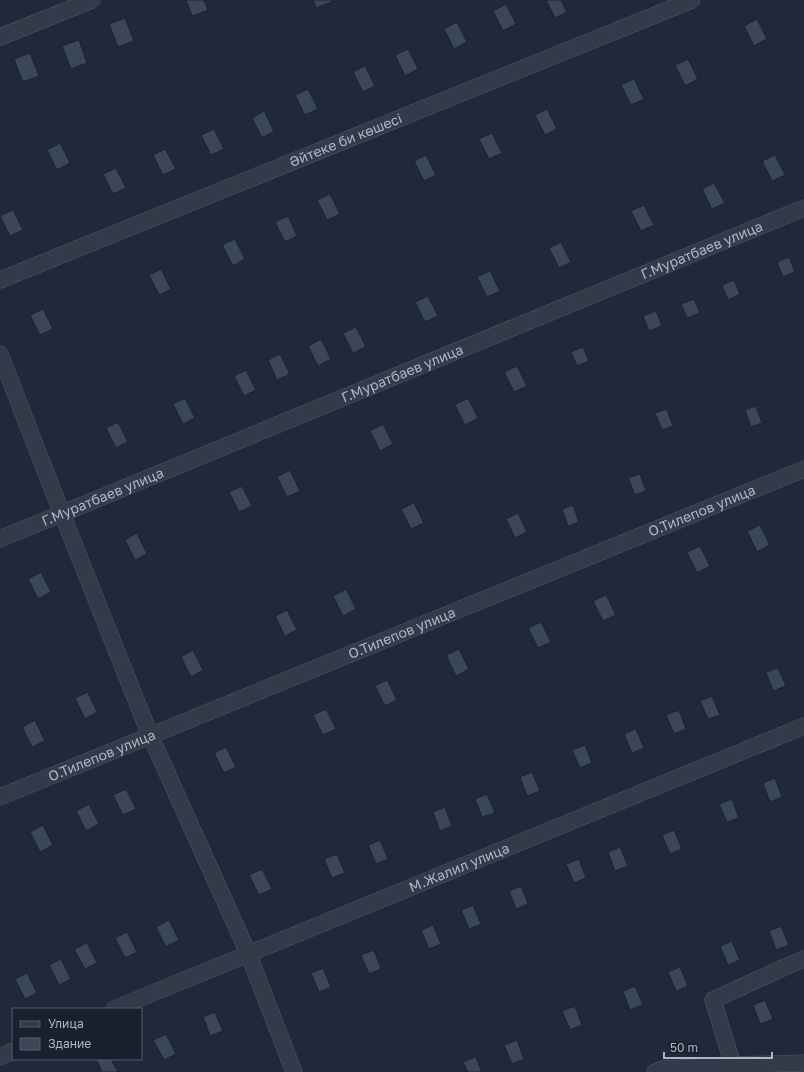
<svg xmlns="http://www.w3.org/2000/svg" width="804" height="1072" viewBox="0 0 804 1072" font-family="'Golos Text',sans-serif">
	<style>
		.building { fill: #3b4659; stroke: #1b2230 }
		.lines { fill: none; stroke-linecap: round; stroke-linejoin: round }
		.minor-casing { stroke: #515867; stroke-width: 17 }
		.minor { stroke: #333b4a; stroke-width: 16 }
		.labels { text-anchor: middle; stroke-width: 3.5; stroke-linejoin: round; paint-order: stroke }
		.street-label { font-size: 14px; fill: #aeb5c6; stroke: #19202e }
	</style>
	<rect width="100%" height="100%" fill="#1f2939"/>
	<g class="building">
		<polygon points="186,0 204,0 208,10 192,16"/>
		<polygon points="313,0 331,0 332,2 316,8"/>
		<polygon points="546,0 561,0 567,12 555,18"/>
		<polygon points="506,4 516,24 503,31 493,11"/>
		<polygon points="125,18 134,41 118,47 109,24"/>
		<polygon points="757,19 767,39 754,46 744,26"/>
		<polygon points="457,22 467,42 454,49 444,29"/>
		<polygon points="79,40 87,63 71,69 62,46"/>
		<polygon points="408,49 418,69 405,76 395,55"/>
		<polygon points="30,53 39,76 23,82 14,59"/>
		<polygon points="688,59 698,79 685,86 675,65"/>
		<polygon points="365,66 375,86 363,92 353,72"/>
		<polygon points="634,79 644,99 631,105 621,85"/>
		<polygon points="308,89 318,109 305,115 295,95"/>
		<polygon points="547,109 557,129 545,135 535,115"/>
		<polygon points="264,111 274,131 262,138 252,118"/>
		<polygon points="214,129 224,149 211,155 201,135"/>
		<polygon points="492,133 502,153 489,159 479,139"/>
		<polygon points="60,143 70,163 57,170 47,150"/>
		<polygon points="165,149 176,169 163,175 153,155"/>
		<polygon points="426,155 436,175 424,181 414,161"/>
		<polygon points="775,155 785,175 772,181 762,161"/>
		<polygon points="116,168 126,188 113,194 103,174"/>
		<polygon points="714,183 725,203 712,209 702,189"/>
		<polygon points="330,194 340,214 327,220 317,200"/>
		<polygon points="644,205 654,225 641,231 631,211"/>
		<polygon points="13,210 23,230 10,236 0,216"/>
		<polygon points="288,216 297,236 285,242 275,222"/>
		<polygon points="235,239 245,259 233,266 222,245"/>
		<polygon points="561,242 571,262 559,268 549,248"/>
		<polygon points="789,257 795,272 783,277 777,262"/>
		<polygon points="161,269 171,289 159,295 149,275"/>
		<polygon points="490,271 500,291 487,297 477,277"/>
		<polygon points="734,280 740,294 728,300 722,285"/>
		<polygon points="428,296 438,316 425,322 415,302"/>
		<polygon points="694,299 700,313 687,318 681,304"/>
		<polygon points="43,309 53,329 40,335 30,315"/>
		<polygon points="656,311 662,326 649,331 643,316"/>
		<polygon points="356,327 366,347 353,353 343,333"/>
		<polygon points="321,339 331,359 318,366 308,346"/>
		<polygon points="583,347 589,361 577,366 571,352"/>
		<polygon points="280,354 290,374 277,380 268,360"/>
		<polygon points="517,366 527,386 514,392 504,372"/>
		<polygon points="246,370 256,390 244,396 234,376"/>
		<polygon points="185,398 195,418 183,424 173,404"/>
		<polygon points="468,398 478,418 465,425 455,405"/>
		<polygon points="756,406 762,423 751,427 745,410"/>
		<polygon points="667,409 673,426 662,430 655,413"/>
		<polygon points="118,422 128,442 116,448 106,428"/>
		<polygon points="383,424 393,444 380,451 370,431"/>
		<polygon points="290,470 300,491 287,497 277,477"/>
		<polygon points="640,474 646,491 635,495 628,478"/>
		<polygon points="242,486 252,506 239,512 229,492"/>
		<polygon points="414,503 424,523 411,529 401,509"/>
		<polygon points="573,505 579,522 568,526 562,509"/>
		<polygon points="518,513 527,532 515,538 506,519"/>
		<polygon points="760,525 770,545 757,552 747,531"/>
		<polygon points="137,533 147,554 135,560 125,540"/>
		<polygon points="700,546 710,566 697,573 687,552"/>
		<polygon points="41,572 51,592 38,599 28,579"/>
		<polygon points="346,589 356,609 343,616 333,596"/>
		<polygon points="606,595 616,615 603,621 593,601"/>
		<polygon points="287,610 297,630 285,636 275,616"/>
		<polygon points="541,622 551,642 538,648 528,628"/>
		<polygon points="459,649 469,669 456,676 446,655"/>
		<polygon points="193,650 203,670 191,677 181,657"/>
		<polygon points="778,668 786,686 773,691 766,672"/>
		<polygon points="387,680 397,700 385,706 375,686"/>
		<polygon points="88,692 97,712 85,719 75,698"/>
		<polygon points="712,696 720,715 708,719 700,701"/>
		<polygon points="326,709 336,729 323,735 313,715"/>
		<polygon points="679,710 686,729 674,734 666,715"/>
		<polygon points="35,720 45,741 32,747 22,727"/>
		<polygon points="636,729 644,748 632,753 624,734"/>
		<polygon points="585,745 592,763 580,768 572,750"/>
		<polygon points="226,747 236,767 224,773 214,753"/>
		<polygon points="532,772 540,791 527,796 520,777"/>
		<polygon points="775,778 782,797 770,802 763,783"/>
		<polygon points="126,789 136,809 123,815 113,795"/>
		<polygon points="487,794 495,813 482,817 475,799"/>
		<polygon points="732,799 739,818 727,822 719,804"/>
		<polygon points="89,804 99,824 86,831 76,811"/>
		<polygon points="445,807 452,826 440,831 433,812"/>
		<polygon points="43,825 53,845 40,852 30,832"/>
		<polygon points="674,830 682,849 670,854 662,835"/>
		<polygon points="380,840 388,859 376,864 368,845"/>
		<polygon points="620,847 628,866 615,871 608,852"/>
		<polygon points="337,854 345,873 332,878 324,859"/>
		<polygon points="579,859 586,878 574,883 566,864"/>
		<polygon points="262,869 272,889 259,895 249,875"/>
		<polygon points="521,886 528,904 516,909 509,891"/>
		<polygon points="473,905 481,924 469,929 461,910"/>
		<polygon points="169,920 179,940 166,947 156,927"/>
		<polygon points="433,925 441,944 429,949 421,930"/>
		<polygon points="781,926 789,945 776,950 769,931"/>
		<polygon points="127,932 137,952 125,958 115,938"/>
		<polygon points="732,941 740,960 728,965 720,946"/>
		<polygon points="87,943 97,963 85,969 74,949"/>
		<polygon points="374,950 381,969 369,974 361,955"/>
		<polygon points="61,959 71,979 59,985 49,965"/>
		<polygon points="680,967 688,986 676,991 668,972"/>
		<polygon points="323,968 331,987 319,992 311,973"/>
		<polygon points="27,973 37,993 25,999 15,979"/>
		<polygon points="635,986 643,1005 630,1010 623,991"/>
		<polygon points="765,1000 773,1019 760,1024 753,1005"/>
		<polygon points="575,1006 582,1025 570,1030 562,1011"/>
		<polygon points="215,1012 223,1031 210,1036 203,1017"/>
		<polygon points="166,1034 176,1054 164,1060 153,1040"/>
		<polygon points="517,1040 524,1059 512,1064 504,1045"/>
		<polygon points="476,1057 482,1072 468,1072 463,1062"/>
		<polygon points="96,1059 111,1059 118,1072 102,1072"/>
	</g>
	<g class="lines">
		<defs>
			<g id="minor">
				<polyline points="0,37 92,0"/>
				<path id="s1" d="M0,280L692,0"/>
				<polyline points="0,354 62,514 150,735 248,953 294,1072"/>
				<path id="s2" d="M0,539L804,208"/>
				<path id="s3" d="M0,797L804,469"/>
				<path id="s4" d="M114,1009L804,726"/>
				<polyline points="0,1057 13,1051"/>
				<polyline points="733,1065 713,1000 785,967 804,959"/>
				<polyline points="655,1072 662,1069 733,1065 804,1063"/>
			</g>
		</defs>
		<use href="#minor" class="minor-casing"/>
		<use href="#minor" class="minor"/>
	</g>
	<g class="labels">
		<g class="street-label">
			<text dy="5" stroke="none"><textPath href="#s1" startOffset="373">Әйтеке би көшесі</textPath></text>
			<text dy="5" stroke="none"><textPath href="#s2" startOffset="759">Г.Муратбаев улица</textPath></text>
			<text dy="5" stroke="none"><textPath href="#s2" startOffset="435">Г.Муратбаев улица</textPath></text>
			<text dy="5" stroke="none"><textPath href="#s2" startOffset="111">Г.Муратбаев улица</textPath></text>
			<text dy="5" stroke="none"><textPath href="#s3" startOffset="758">О.Тилепов улица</textPath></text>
			<text dy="5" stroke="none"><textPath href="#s3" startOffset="434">О.Тилепов улица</textPath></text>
			<text dy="5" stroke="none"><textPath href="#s3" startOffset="110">О.Тилепов улица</textPath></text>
			<text dy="5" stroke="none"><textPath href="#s4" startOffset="373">М.Жалил улица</textPath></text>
		</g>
	</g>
	<rect x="12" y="1008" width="130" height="52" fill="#19202e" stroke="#555c6b"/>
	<rect x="20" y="1021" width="20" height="6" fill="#333b4a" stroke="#555c6b"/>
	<text x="48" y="1028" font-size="12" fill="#aeb5c6">Улица</text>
	<rect x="20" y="1038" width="20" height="12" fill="#3b4659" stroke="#555c6b"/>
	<text x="48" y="1048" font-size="12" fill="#aeb5c6">Здание</text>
	<path d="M664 1052v6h108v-6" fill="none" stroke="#aeb5c6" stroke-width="2"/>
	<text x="670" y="1052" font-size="12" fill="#aeb5c6" stroke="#19202e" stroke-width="3" paint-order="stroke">50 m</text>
</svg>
